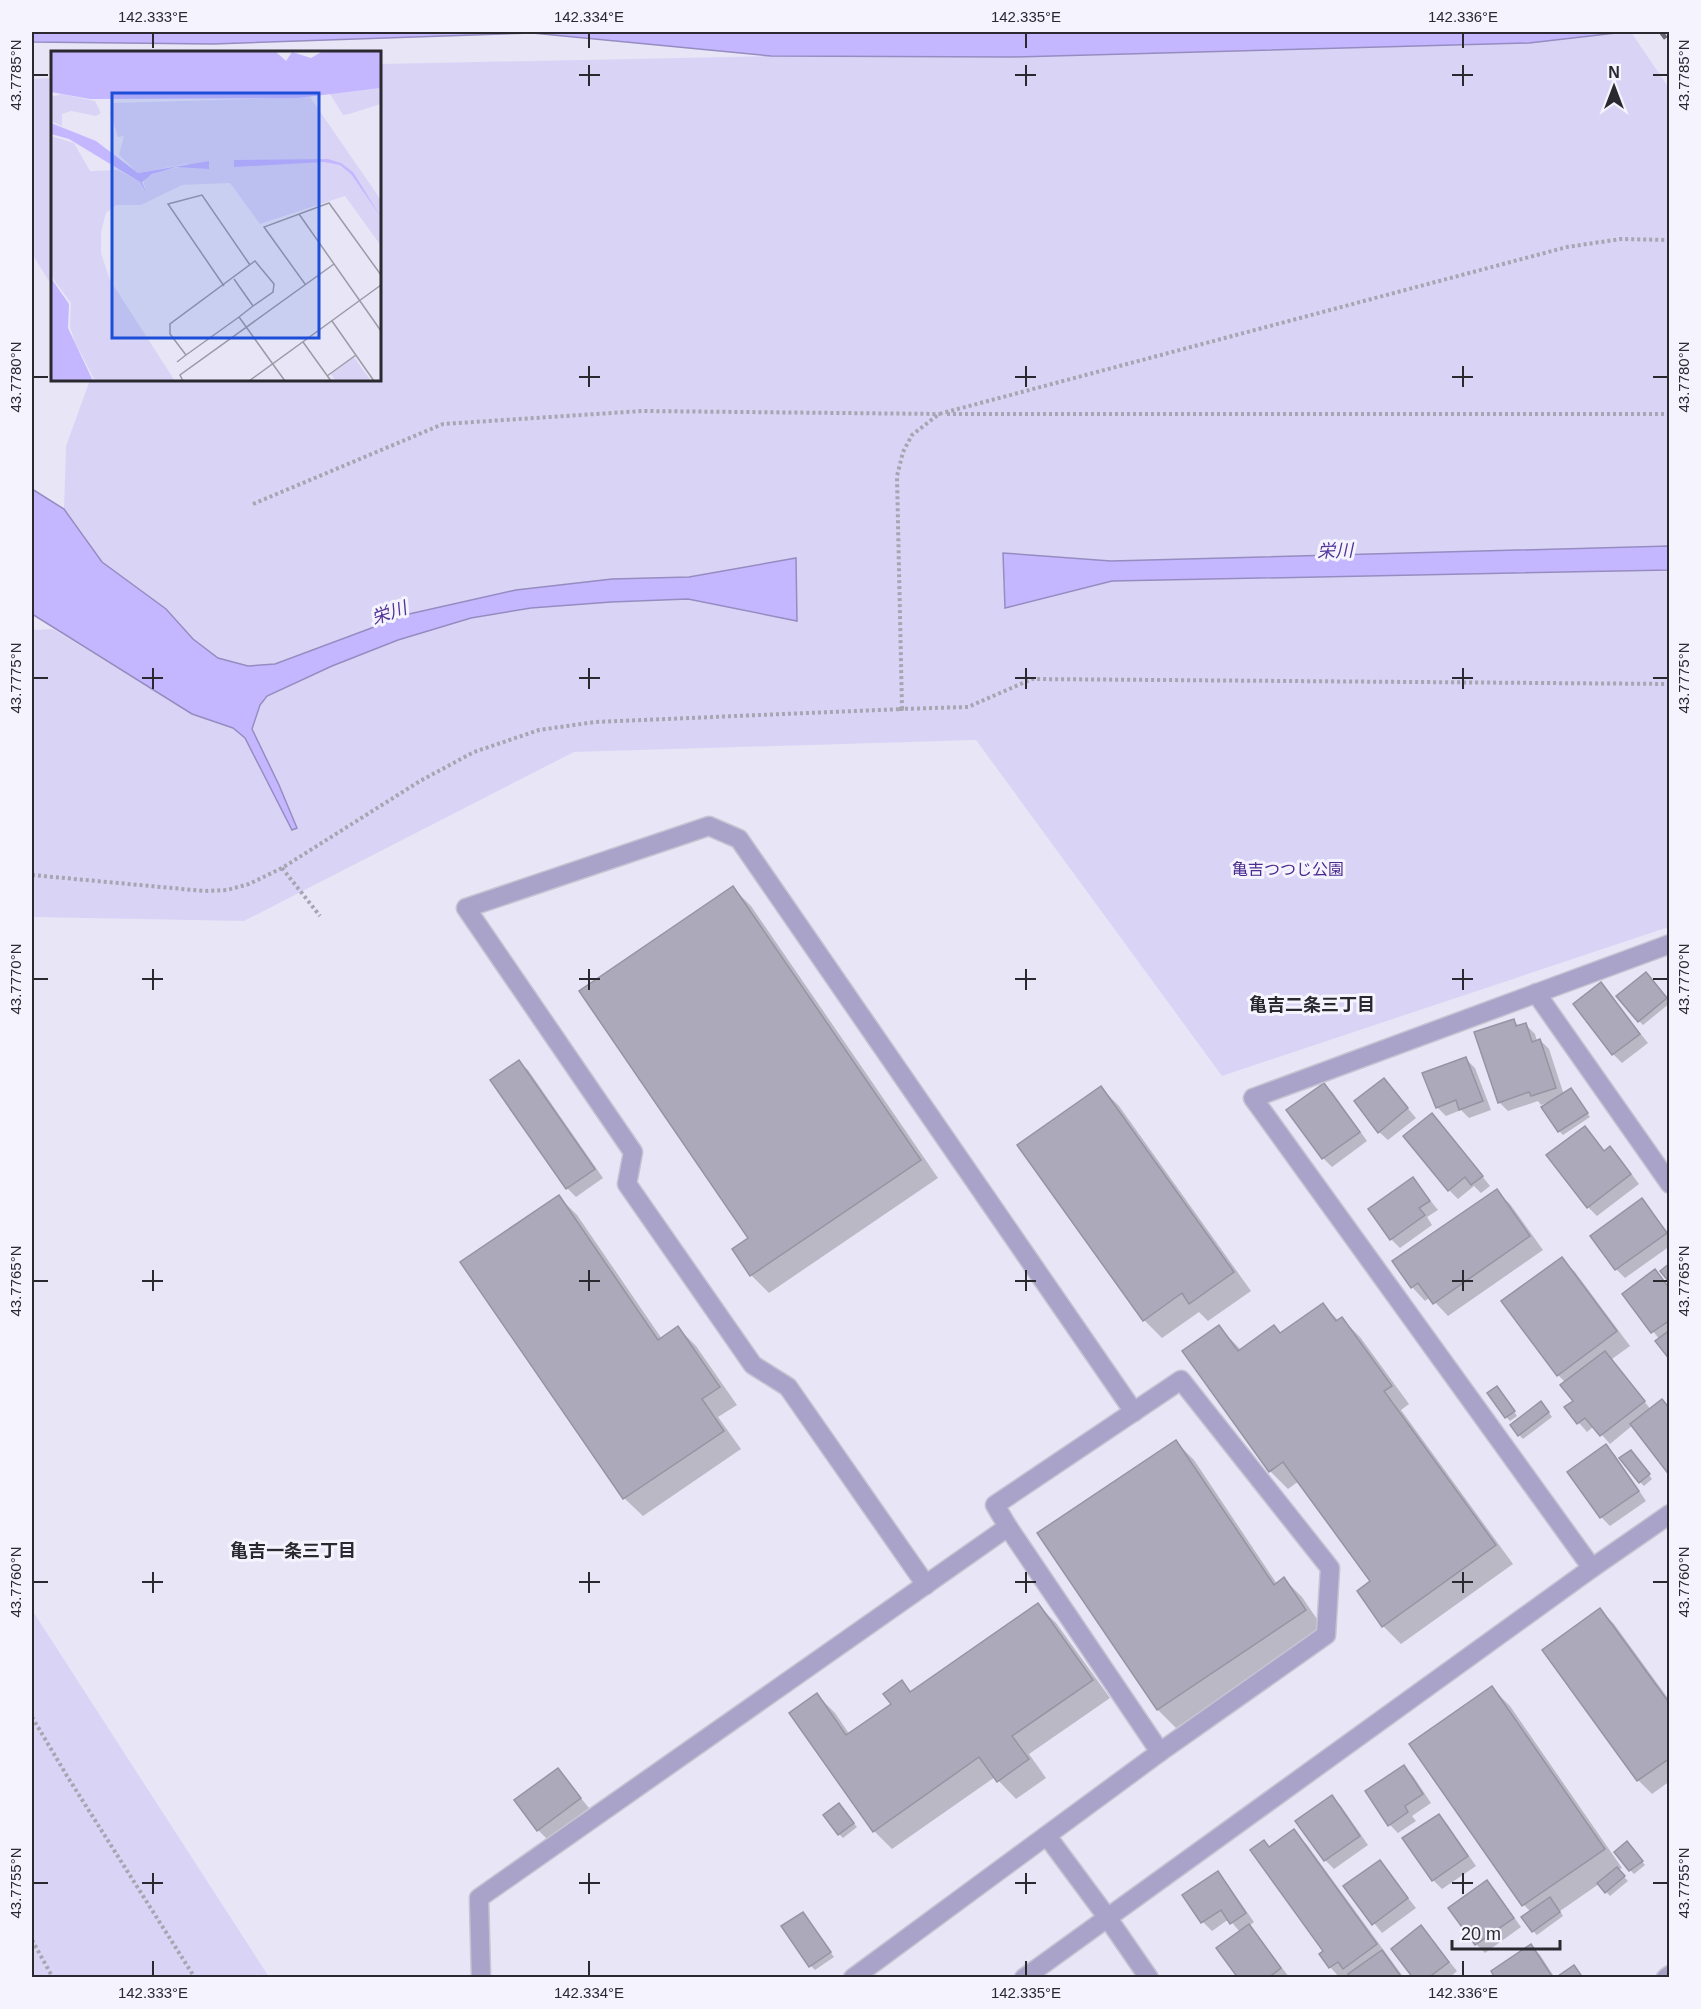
<svg xmlns="http://www.w3.org/2000/svg" width="1701" height="2009" viewBox="0 0 1701 2009" font-family="Helvetica,'Noto Sans JP',sans-serif">
	<style>
		.green { fill: #d9d4f5 }
		.water { fill: #c4b7ff; stroke: #968cc1; stroke-width: 1.5 }
		.shadow { fill: #0003 }
		.building { fill: #acaaba; stroke: #9694a3; stroke-width: 1.5 }
		.lines { fill: none; stroke-linecap: round; stroke-linejoin: round }
		.service-casing { stroke: #c6c4d2; stroke-width: 21 }
		.minor-casing { stroke: #c6c4d2; stroke-width: 21 }
		.path { stroke: #a7a5b1; stroke-width: 4; stroke-dasharray: 3 3; stroke-linecap: butt }
		.service { stroke: #a9a3ca; stroke-width: 18 }
		.minor { stroke: #a9a3ca; stroke-width: 18 }
		.rail { stroke: #696871; stroke-width: 4.5; stroke-dasharray: 8 8; stroke-linecap: butt }
		.ticks { fill: none; stroke: #2a292f; stroke-width: 2 }
		.labels { text-anchor: middle; stroke-width: 6; stroke-linejoin: round; paint-order: stroke }
		.park-label { font-size: 16px; fill: #4a2a8e; stroke: #f5f4fe }
		.water-label { font-size: 18px; font-style: italic; fill: #533599; stroke: #f5f4fe }
		.neighbourhood-label { font-size: 18px; font-weight: bold; fill: #2a292f; stroke: #f5f4fe }
		.inset-road { fill: none; stroke: #9c9aa6; stroke-width: 1.5 }
		.view { fill: #1d4ed8; fill-opacity: 0.15; stroke: #1d4ed8; stroke-width: 3 }
		.inset-edge { fill: none; stroke: #2a292f; stroke-width: 3 }
		.neatline { fill: none; stroke: #2a292f; stroke-width: 2 }
		.ticks-label { font-size: 15px; text-anchor: middle; fill: #2a292f }
	</style>
	<rect width="100%" height="100%" fill="#e8e6f6"/>
	<g class="green">
		<polygon points="1631,32 1669,88 1669,546 1111,561 1003,553 1005,608 1112,581 1669,570 1669,927 1222,1076 976,740 574,752 244,921 32,917 32,630 53,629 192,714 233,728 245,738 268,785 279,785 252,729 260,705 267,696 332,666 398,640 471,618 531,608 611,602 688,599 797,621 689,577 612,579 516,590 409,614 274,664 248,666 218,658 193,639 166,609 102,562 64,509 66,446 90,380 380,380 380,64 771,56 1012,57 1529,43"/>
		<polygon points="52,78 52,286 32,254 32,79"/>
		<polygon points="32,1610 269,1977 32,1977"/>
	</g>
	<g class="water">
		<polygon points="32,32 1625,32 1529,43 1012,57 771,56 532,33 213,44 32,42"/>
		<polygon points="32,489 64,509 102,562 166,609 193,639 218,658 248,666 275,664 409,614 516,590 612,579 689,577 796,558 797,621 688,599 611,602 531,608 471,618 398,640 332,666 267,696 260,705 252,729 279,785 297,828 292,830 245,738 233,728 192,714 32,614"/>
		<polygon points="1669,546 1669,570 1112,581 1005,608 1003,553 1111,561"/>
	</g>
	<g class="shadow">
		<polygon points="733,888 751,906 938,1178 769,1293 751,1275"/>
		<polygon points="1649,978 1670,1003 1643,1025 1639,1021"/>
		<polygon points="1601,984 1648,1043 1622,1063 1613,1054"/>
		<polygon points="1513,1020 1520,1027 1526,1025 1535,1034 1537,1041 1540,1040 1549,1049 1564,1095 1571,1090 1590,1117 1563,1135 1559,1131 1551,1101 1541,1105 1538,1101 1508,1111 1499,1102"/>
		<polygon points="1466,1059 1475,1068 1491,1110 1469,1118 1461,1110 1446,1116 1437,1107"/>
		<polygon points="519,1062 528,1070 603,1178 576,1197 567,1188 492,1080"/>
		<polygon points="1384,1080 1416,1118 1388,1140 1379,1132"/>
		<polygon points="1324,1084 1333,1093 1367,1141 1332,1167 1323,1158"/>
		<polygon points="1101,1088 1119,1106 1251,1291 1208,1321 1199,1312 1162,1338 1144,1320"/>
		<polygon points="1441,1124 1490,1186 1481,1193 1474,1186 1458,1199 1449,1190"/>
		<polygon points="1585,1128 1605,1152 1610,1148 1619,1157 1639,1184 1597,1216 1588,1207"/>
		<polygon points="1413,1179 1438,1210 1427,1217 1432,1225 1400,1248 1391,1239"/>
		<polygon points="1496,1191 1510,1204 1543,1250 1448,1316 1430,1297 1425,1301 1412,1287"/>
		<polygon points="559,1197 577,1215 662,1339 678,1328 696,1346 737,1405 718,1417 741,1449 643,1516 624,1498"/>
		<polygon points="1642,1200 1670,1235 1670,1246 1625,1278 1616,1269"/>
		<polygon points="1562,1259 1575,1272 1630,1346 1612,1359 1651,1410 1610,1444 1594,1426 1587,1432 1566,1408 1575,1401 1566,1383 1558,1375"/>
		<polygon points="1655,1271 1670,1288 1670,1358 1660,1340 1624,1294"/>
		<polygon points="1323,1305 1339,1321 1342,1319 1360,1337 1409,1404 1401,1410 1513,1564 1401,1644 1383,1626 1372,1582 1299,1481 1288,1489 1270,1471 1219,1327 1241,1350 1274,1327 1281,1334"/>
		<polygon points="1501,1392 1517,1416 1510,1421 1506,1417"/>
		<polygon points="1545,1407 1552,1417 1523,1439 1519,1435"/>
		<polygon points="1176,1442 1194,1460 1277,1584 1284,1579 1302,1597 1323,1628 1176,1728 1158,1710"/>
		<polygon points="1606,1446 1615,1455 1646,1501 1610,1526 1601,1517"/>
		<polygon points="1635,1456 1652,1479 1644,1486 1640,1482"/>
		<polygon points="1038,1605 1056,1623 1110,1698 1029,1754 1046,1778 1016,1799 995,1777 892,1849 874,1831 817,1695 835,1713 850,1735 893,1705 902,1682 912,1692"/>
		<polygon points="1600,1610 1614,1624 1670,1701 1670,1781 1652,1794 1638,1780"/>
		<polygon points="1492,1688 1510,1706 1622,1868 1618,1870 1628,1881 1610,1896 1599,1884 1560,1911 1563,1916 1537,1935 1533,1931 1531,1912 1524,1905 1411,1744"/>
		<polygon points="1404,1767 1413,1776 1431,1803 1412,1816 1416,1821 1398,1833 1390,1825"/>
		<polygon points="558,1770 589,1808 547,1839 538,1830"/>
		<polygon points="1332,1797 1341,1806 1368,1845 1334,1869 1325,1860"/>
		<polygon points="843,1809 857,1827 843,1838 839,1834"/>
		<polygon points="1438,1815 1447,1824 1476,1866 1442,1889 1433,1880"/>
		<polygon points="1293,1831 1307,1845 1404,1978 1352,1978 1351,1975 1340,1978 1330,1967 1325,1951 1264,1842 1270,1848"/>
		<polygon points="1631,1847 1645,1865 1634,1874 1630,1870"/>
		<polygon points="1380,1862 1416,1908 1382,1933 1346,1887"/>
		<polygon points="1217,1873 1226,1882 1254,1922 1249,1926 1257,1935 1289,1977 1240,1978 1240,1932 1229,1919 1212,1931 1203,1922 1184,1896"/>
		<polygon points="1486,1882 1495,1891 1521,1927 1485,1953 1476,1944"/>
		<polygon points="803,1914 834,1957 815,1970 811,1966"/>
		<polygon points="1421,1927 1457,1971 1449,1978 1415,1978"/>
		<polygon points="1531,1946 1540,1955 1555,1978 1497,1978"/>
	</g>
	<g class="building">
		<polygon points="733,886 921,1160 750,1276 732,1249 748,1238 579,991"/>
		<polygon points="1646,972 1667,998 1638,1022 1616,996"/>
		<polygon points="1601,982 1640,1034 1612,1055 1573,1004"/>
		<polygon points="1514,1019 1516,1026 1526,1023 1532,1042 1540,1039 1556,1088 1531,1096 1529,1092 1498,1103 1474,1032"/>
		<polygon points="1466,1057 1483,1101 1459,1110 1456,1100 1436,1108 1422,1073"/>
		<polygon points="519,1060 595,1169 566,1189 490,1080"/>
		<polygon points="1384,1078 1408,1108 1378,1133 1354,1101"/>
		<polygon points="1324,1083 1360,1132 1322,1159 1286,1110"/>
		<polygon points="1101,1086 1234,1272 1189,1304 1182,1293 1143,1321 1017,1145"/>
		<polygon points="1571,1088 1588,1113 1558,1132 1541,1107"/>
		<polygon points="1432,1113 1483,1176 1471,1185 1465,1177 1448,1191 1403,1136"/>
		<polygon points="1585,1126 1604,1151 1610,1146 1631,1174 1587,1208 1546,1155"/>
		<polygon points="1413,1177 1430,1201 1419,1208 1425,1215 1390,1240 1368,1209"/>
		<polygon points="1497,1189 1530,1236 1433,1304 1418,1283 1411,1288 1392,1261"/>
		<polygon points="559,1195 658,1340 678,1326 720,1387 702,1399 724,1431 623,1499 460,1262"/>
		<polygon points="1642,1198 1667,1233 1615,1270 1590,1236"/>
		<polygon points="1562,1257 1617,1331 1557,1376 1501,1301"/>
		<polygon points="1670,1263 1670,1283 1660,1271"/>
		<polygon points="1655,1269 1670,1289 1670,1320 1651,1333 1622,1294"/>
		<polygon points="1323,1303 1336,1321 1342,1317 1392,1386 1384,1391 1496,1545 1382,1627 1357,1591 1370,1581 1283,1462 1269,1472 1182,1351 1219,1325 1238,1351 1274,1325 1280,1333"/>
		<polygon points="1670,1330 1670,1360 1655,1341"/>
		<polygon points="1605,1351 1645,1401 1600,1436 1585,1418 1577,1424 1564,1407 1573,1401 1560,1385"/>
		<polygon points="1497,1386 1515,1411 1505,1418 1487,1393"/>
		<polygon points="1662,1399 1670,1409 1670,1476 1630,1424"/>
		<polygon points="1541,1401 1549,1412 1518,1436 1510,1425"/>
		<polygon points="1176,1440 1274,1585 1284,1577 1306,1610 1157,1710 1037,1533"/>
		<polygon points="1606,1444 1639,1491 1600,1518 1567,1472"/>
		<polygon points="1631,1450 1650,1474 1639,1483 1619,1458"/>
		<polygon points="1038,1603 1093,1680 1012,1736 1029,1759 997,1782 979,1757 873,1832 789,1713 817,1693 846,1735 891,1704 883,1694 902,1680 910,1692"/>
		<polygon points="1600,1608 1670,1704 1670,1758 1637,1781 1542,1650"/>
		<polygon points="1492,1686 1605,1849 1522,1906 1409,1744"/>
		<polygon points="1404,1765 1423,1794 1405,1806 1408,1812 1388,1826 1365,1791"/>
		<polygon points="558,1768 581,1798 537,1831 514,1800"/>
		<polygon points="1332,1795 1360,1836 1324,1861 1295,1821"/>
		<polygon points="839,1803 854,1823 838,1835 823,1815"/>
		<polygon points="1439,1814 1468,1856 1432,1881 1402,1838"/>
		<polygon points="1294,1829 1377,1944 1343,1969 1338,1962 1329,1968 1319,1954 1323,1951 1250,1850 1264,1840 1269,1847"/>
		<polygon points="1627,1841 1643,1861 1629,1871 1614,1852"/>
		<polygon points="1380,1860 1408,1898 1372,1925 1343,1886"/>
		<polygon points="1617,1867 1625,1876 1605,1893 1597,1883"/>
		<polygon points="1218,1871 1246,1913 1230,1924 1221,1910 1201,1923 1182,1895"/>
		<polygon points="1487,1880 1514,1918 1475,1945 1448,1908"/>
		<polygon points="1550,1897 1560,1912 1532,1932 1521,1917"/>
		<polygon points="803,1912 831,1952 809,1967 781,1926"/>
		<polygon points="1249,1924 1281,1968 1268,1978 1238,1978 1216,1948"/>
		<polygon points="1421,1925 1449,1962 1428,1978 1413,1978 1391,1949"/>
		<polygon points="1531,1944 1553,1978 1495,1978 1491,1971"/>
		<polygon points="1382,1950 1402,1978 1351,1978 1348,1974"/>
		<polygon points="1574,1965 1583,1978 1559,1978 1558,1976"/>
	</g>
	<g class="lines">
		<defs>
			<g id="service">
				<polyline points="1008,1527 1160,1752"/>
				<polyline points="926,1585 788,1387 753,1365 627,1184 633,1152 466,908 709,826 739,839 1134,1412"/>
				<polyline points="1047,1836 1107,1917"/>
				<polyline points="481,1978 479,1898 1008,1527 995,1505 1181,1380 1330,1568 1326,1635 1160,1752 853,1978"/>
			</g>
			<g id="minor">
				<polyline points="1536,993 1670,1184"/>
				<polyline points="1592,1568 1253,1098 1670,944"/>
				<polyline points="1107,1917 1149,1978"/>
				<polyline points="1024,1978 1592,1568 1670,1514"/>
				<polyline points="1666,1978 1670,1975"/>
			</g>
		</defs>
		<use href="#service" class="service-casing"/>
		<use href="#minor" class="minor-casing"/>
		<g class="path">
			<polyline points="947,414 1670,414"/>
			<polyline points="253,504 443,424 642,411 940,414"/>
			<polyline points="899,709 968,707 1032,679 1670,684"/>
			<polyline points="282,868 320,916"/>
			<polyline points="32,875 204,891 227,890 249,884 282,868 420,781 474,752 539,730 595,722 902,709 897,476 903,452 912,435 939,414 1567,247 1621,239 1670,240"/>
			<polyline points="32,1717 67,1776 195,1978"/>
			<polyline points="32,1940 53,1978"/>
		</g>
		<use href="#service" class="service"/>
		<use href="#minor" class="minor"/>
		<polyline class="rail" points="1661,32 1670,44"/>
	</g>
	<path class="ticks" d="M153,33V48M589,33V48M1026,33V48M1463,33V48M589,65V86M1026,65V86M1463,65V86M33,75H48M579,75H600M1015,75H1036M1452,75H1473M1653,75H1668M589,366V387M1026,366V387M1463,366V387M33,377H48M579,377H600M1015,377H1036M1452,377H1473M1653,377H1668M153,668V689M589,668V689M1026,668V689M1463,668V689M33,678H48M142,678H163M579,678H600M1015,678H1036M1452,678H1473M1653,678H1668M153,969V990M589,969V990M1026,969V990M1463,969V990M33,979H48M142,979H163M579,979H600M1015,979H1036M1452,979H1473M1653,979H1668M153,1270V1291M589,1270V1291M1026,1270V1291M1463,1270V1291M33,1281H48M142,1281H163M579,1281H600M1015,1281H1036M1452,1281H1473M1653,1281H1668M153,1572V1593M589,1572V1593M1026,1572V1593M1463,1572V1593M33,1582H48M142,1582H163M579,1582H600M1015,1582H1036M1452,1582H1473M1653,1582H1668M153,1873V1894M589,1873V1894M1026,1873V1894M1463,1873V1894M33,1883H48M142,1883H163M579,1883H600M1015,1883H1036M1452,1883H1473M1653,1883H1668M153,1961V1976M589,1961V1976M1026,1961V1976M1463,1961V1976"/>
	<g class="labels">
		<g class="park-label">
			<text x="1288" y="875">亀吉つつじ公園</text>
		</g>
		<g class="water-label">
			<text transform="translate(1335 551) rotate(-2)" y="6">栄川</text>
			<text transform="translate(389 613) rotate(-19)" y="6">栄川</text>
		</g>
		<g class="neighbourhood-label">
			<text x="1312" y="1011">亀吉二条三丁目</text>
			<text x="293" y="1557">亀吉一条三丁目</text>
		</g>
	</g>
	<g transform="translate(51 51)">
		<rect width="330" height="330" fill="#e8e6f6"/>
		<path d="M330,37V53L298,63L292,64L279,43ZM11,43L44,50L50,62L45,65L20,60L11,63V75L0,70V46ZM259,46L330,149V195L294,145L209,173L179,132L131,134L90,154H65L55,162L50,181V202L59,229L124,330H44L24,291L19,276L20,252L0,225V85L23,92L39,120L67,119L89,131L95,141L92,128L109,120L135,115L157,118L135,113L87,122L68,104L73,85L67,86L59,62L62,52ZM303,306L320,330H285L280,323Z" fill="#d9d4f5"/>
		<path d="M0,0H224L235,10L241,1L260,7L272,0H330V37L247,47L39,48L0,41ZM0,72L45,90L87,122L158,110V118L125,116L101,123L91,131L96,143L89,131L18,88L0,83ZM277,108L290,112L302,121L330,166L300,123L289,114L273,111L183,116V109ZM0,227L18,253L17,277L42,330H0Z" fill="#c4b7ff"/>
		<path class="inset-road" d="M248,163L330,280M183,228L202,255M254,233L213,176L278,152L330,224M173,235L117,153L151,144L199,214M188,266L234,330M281,270L323,330M252,291L280,330M126,311L135,304L188,266L202,255L222,241L223,233L204,210L119,273V283L135,304M276,325L305,304M132,330L129,324L283,213M198,330L330,234"/>
		<path class="view" d="M61,42H268V287H61Z"/>
		<rect width="330" height="330" class="inset-edge"/>
	</g>
	<rect width="1701" height="2009" fill="none" stroke="#f5f4fe" stroke-width="66"/>
	<g transform="translate(1614 87)" stroke="#f5f4fe" stroke-width="4.5" paint-order="stroke">
	<path d="M0-4.5L10 22L0 15L-10 22Z" fill="#2a292f"/>
	<text y="-9" font-size="16" font-weight="bold" text-anchor="middle" fill="#2a292f">N</text>
	</g>
	<path d="M1452 1940v9h108v-9" fill="none" stroke="#2a292f" stroke-width="3"/>
	<text x="1461" y="1940" font-size="18" fill="#2a292f" stroke="#f5f4fe" stroke-width="4.5" paint-order="stroke">20 m</text>
	<rect x="33" y="33" width="1635" height="1943" class="neatline"/>
	<g class="ticks-label">
		<text x="153" y="22">142.333°E</text>
		<text x="589" y="22">142.334°E</text>
		<text x="1026" y="22">142.335°E</text>
		<text x="1463" y="22">142.336°E</text>
		<text transform="translate(16 75) rotate(-90)" y="5">43.7785°N</text>
		<text transform="translate(1684 75) rotate(-90)" y="5">43.7785°N</text>
		<text transform="translate(16 377) rotate(-90)" y="5">43.7780°N</text>
		<text transform="translate(1684 377) rotate(-90)" y="5">43.7780°N</text>
		<text transform="translate(16 678) rotate(-90)" y="5">43.7775°N</text>
		<text transform="translate(1684 678) rotate(-90)" y="5">43.7775°N</text>
		<text transform="translate(16 979) rotate(-90)" y="5">43.7770°N</text>
		<text transform="translate(1684 979) rotate(-90)" y="5">43.7770°N</text>
		<text transform="translate(16 1281) rotate(-90)" y="5">43.7765°N</text>
		<text transform="translate(1684 1281) rotate(-90)" y="5">43.7765°N</text>
		<text transform="translate(16 1582) rotate(-90)" y="5">43.7760°N</text>
		<text transform="translate(1684 1582) rotate(-90)" y="5">43.7760°N</text>
		<text transform="translate(16 1883) rotate(-90)" y="5">43.7755°N</text>
		<text transform="translate(1684 1883) rotate(-90)" y="5">43.7755°N</text>
		<text x="153" y="1998">142.333°E</text>
		<text x="589" y="1998">142.334°E</text>
		<text x="1026" y="1998">142.335°E</text>
		<text x="1463" y="1998">142.336°E</text>
	</g>
</svg>
